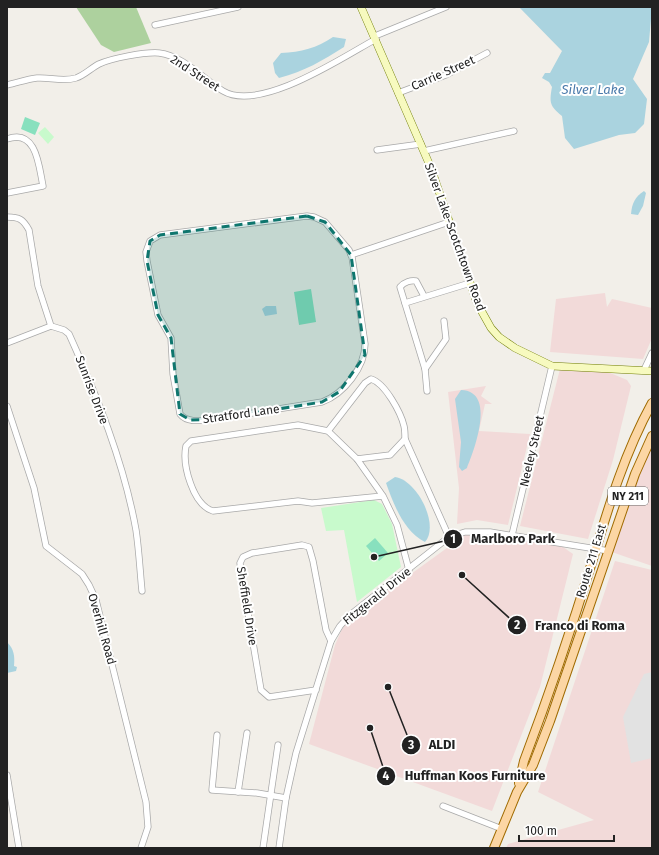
<svg xmlns="http://www.w3.org/2000/svg" width="659" height="855" viewBox="0 0 659 855" font-family="'Fira Sans',sans-serif">
	<style>
		.commercial { fill: #f2dad9 }
		.forest { fill: #add19e }
		.park { fill: #c8facc }
		.pitch { fill: #88e0be }
		.parking { fill: #e2e2e2 }
		.water { fill: #aad3df }
		.lines { fill: none; stroke-linecap: round; stroke-linejoin: round }
		.street-casing { stroke: #a9a9a9; stroke-width: 7 }
		.secondary-casing { stroke: #707d05; stroke-width: 8 }
		.primary-casing { stroke: #a06b00; stroke-width: 10 }
		.street { stroke: #fff; stroke-width: 5.5 }
		.secondary { stroke: #f7fabf; stroke-width: 7 }
		.primary { stroke: #fcd6a4; stroke-width: 8 }
		.marked { fill: #0f766e; fill-opacity: 0.2; stroke: #0f766e; stroke-width: 3; stroke-dasharray: 8 5; stroke-linejoin: round }
		.labels { text-anchor: middle; stroke-width: 4; stroke-linejoin: round; paint-order: stroke }
		.shield { fill: #fff; stroke: #646464; stroke-width: 1 }
		.shield-label { font-size: 11px; font-weight: bold; fill: #222 }
		.street-label { font-size: 12px; fill: #222; stroke: #fff }
		.water-label { font-size: 13px; font-style: italic; fill: #4a7aab; stroke: #fff }
		.leader { fill: none; stroke: #222; stroke-width: 1.5 }
		.callout-dot { fill: #222; stroke: #fff; stroke-width: 1.5 }
		.mark-label { font-size: 12px; text-anchor: middle; font-weight: bold; fill: #fff }
		.callout-label { font-size: 13px; text-anchor: middle; font-weight: bold; fill: #222; stroke: #fff; stroke-width: 4; stroke-linejoin: round; paint-order: stroke }
	</style>
	<rect width="100%" height="100%" fill="#f2efe9"/>
	<g class="commercial">
		<polygon points="605,293 607,307 612,299 652,308 652,338 643,359 550,352 556,299"/>
		<polygon points="560,369 608,372 627,380 631,386 613,460 588,539 520,526"/>
		<polygon points="486,386 481,396 492,404 485,404 479,431 530,434 508,525 477,520 457,524 459,488 448,392"/>
		<polygon points="652,436 652,566 609,551"/>
		<polygon points="469,532 496,534 563,547 573,554 540,687 492,811 309,744 335,645 342,629 353,616"/>
		<polygon points="615,561 652,570 652,848 506,848 508,844 594,820 538,792"/>
	</g>
	<polygon class="forest" points="76,7 136,7 151,43 114,52 101,45"/>
	<g class="park">
		<polygon points="45,127 54,137 48,144 38,133"/>
		<polygon points="374,500 382,504 392,524 401,567 357,602 344,530 326,531 321,508"/>
	</g>
	<g class="pitch">
		<polygon points="25,117 40,123 35,135 21,129"/>
		<polygon points="311,289 316,322 299,325 294,292"/>
		<polygon points="375,538 388,553 379,561 366,546"/>
	</g>
	<polygon class="parking" points="652,672 652,758 631,763 623,717 644,674"/>
	<g class="water">
		<path d="M519,7H652L649,42L633,79L647,99L644,124L635,133L619,135L574,149L565,138L562,116C550,106 549,103 552,87L549,82L542,78L545,73H550L562,51Z"/>
		<path d="M333,37L346,39L344,47C322,61 305,71 279,78L275,73L273,63L281,53C301,52 317,48 333,37Z"/>
		<path d="M644,191L646,193L643,206L638,215L631,214C632,203 635,197 644,191Z"/>
		<polygon points="266,306 276,306 277,314 265,316 262,309"/>
		<path d="M461,390C497,391 474,451 467,468L462,471L459,467L461,442L455,399Z"/>
		<path d="M395,477C417,480 440,525 425,542C404,532 393,503 386,483Z"/>
		<path d="M7,642C14,649 15,656 14,666L17,667L16,671L7,673Z"/>
	</g>
	<g class="lines">
		<defs>
			<g id="street">
				<polyline points="155,25 238,7"/>
				<polyline points="375,36 446,7"/>
				<path d="M7,85C17,83 27,79 37,78C50,77 62,82 76,78C85,75 91,68 99,64C112,58 144,52 159,53C184,56 203,79 223,91C260,113 343,57 376,39"/>
				<polyline points="398,93 446,75 487,53"/>
				<path d="M7,139C37,128 39,167 43,186L7,193"/>
				<polyline points="377,150 421,144"/>
				<polyline points="424,151 514,131"/>
				<path d="M307,216L314,217L325,222L349,250L352,257L365,344C365,367 344,394 322,402L215,419C203,420 188,424 180,414L173,374L171,338L158,315L147,261L146,252L150,241L160,235Z"/>
				<path d="M7,217C19,217 23,219 29,230L38,286L51,326"/>
				<polyline points="351,255 449,222"/>
				<path d="M424,296L416,281C411,280 404,282 400,287L425,369"/>
				<polyline points="405,303 470,283"/>
				<path d="M51,326L64,330L69,334C97,396 124,463 136,530C139,550 140,571 142,591"/>
				<polyline points="7,343 51,326"/>
				<polyline points="644,370 652,353"/>
				<polyline points="427,391 425,369 446,339 444,321"/>
				<polyline points="7,406 34,488 46,546 82,574 89,585 96,600 146,802 148,827 141,848"/>
				<path d="M328,431L365,383L371,379C385,383 401,413 404,426C405,430 405,435 405,439L390,455L357,459"/>
				<polyline points="405,439 449,537"/>
				<path d="M383,496L312,503L298,501L213,511C193,505 182,465 186,446L191,441L298,425L328,431L357,459L383,496L397,525L409,570"/>
				<polyline points="512,535 552,366"/>
				<polyline points="316,690 269,697 261,690 241,572 240,563 243,557 252,553 302,545 309,547 313,561 326,630 331,641"/>
				<polyline points="217,735 212,790 257,793 286,798"/>
				<polyline points="7,775 19,848"/>
				<polyline points="238,792 247,733"/>
				<polyline points="443,806 502,829"/>
				<polyline points="263,848 278,745"/>
				<polyline points="279,848 286,798 296,753 331,641 340,626 350,615 449,537 465,532 490,532 609,551"/>
			</g>
			<polyline id="secondary" points="361,7 431,168 477,303 491,328 499,337 515,348 552,366 652,371"/>
			<g id="primary">
				<path d="M519,783L524,761C549,695 572,627 593,559C609,505 625,452 652,403"/>
				<polyline points="494,848 517,792 533,765 550,721 635,474 652,436"/>
			</g>
		</defs>
		<use href="#street" class="street-casing"/>
		<use href="#secondary" class="secondary-casing"/>
		<use href="#primary" class="primary-casing"/>
		<use href="#street" class="street"/>
		<use href="#secondary" class="secondary"/>
		<use href="#primary" class="primary"/>
	</g>
	<path class="marked" d="M307,216L325,222L351,255L365,355L339,392L322,402L215,419L190,420L180,414L171,338L158,315L147,261L150,241L160,235Z"/>
	<g class="labels">
		<rect class="shield" x="608" y="487" width="40" height="18" rx="3"/>
		<g class="shield-label">
			<text x="628" y="500">NY 211</text>
		</g>
		<g class="street-label">
			<text transform="translate(195 73) rotate(33)" y="4">2nd Street</text>
			<text transform="translate(443 73) rotate(-24)" y="4">Carrie Street</text>
			<text transform="translate(455 237) rotate(70)" y="4">Silver Lake-Scotchtown Road</text>
			<text transform="translate(92 390) rotate(69)" y="4">Sunrise Drive</text>
			<text transform="translate(241 414) rotate(-8)" y="4">Stratford Lane</text>
			<text transform="translate(532 451) rotate(-77)" y="4">Neeley Street</text>
			<text transform="translate(591 561) rotate(-73)" y="4">Route 211 East</text>
			<text transform="translate(377 596) rotate(-39)" y="4">Fitzgerald Drive</text>
			<text transform="translate(247 606) rotate(81)" y="4">Sheffield Drive</text>
			<text transform="translate(102 629) rotate(74)" y="4">Overhill Road</text>
		</g>
		<g class="water-label">
			<text x="593" y="94">Silver Lake</text>
		</g>
	</g>
	<path class="leader" d="M374 557L453 539M462 575L517 625M388 687L411 745M370 728L386 776"/>
	<g class="callout-dot">
		<circle cx="374" cy="557" r="4"/>
		<circle cx="462" cy="575" r="4"/>
		<circle cx="388" cy="687" r="4"/>
		<circle cx="370" cy="728" r="4"/>
		<circle cx="453" cy="539" r="10"/>
		<circle cx="517" cy="625" r="10"/>
		<circle cx="411" cy="745" r="10"/>
		<circle cx="386" cy="776" r="10"/>
	</g>
	<g class="mark-label">
		<text x="453" y="543">1</text>
		<text x="517" y="629">2</text>
		<text x="411" y="749">3</text>
		<text x="386" y="780">4</text>
	</g>
	<g class="callout-label">
		<text x="513" y="543">Marlboro Park</text>
		<text x="580" y="630">Franco di Roma</text>
		<text x="442" y="749">ALDI</text>
		<text x="475" y="780">Huffman Koos Furniture</text>
	</g>
	<rect width="659" height="855" fill="none" stroke="#222222" stroke-width="16"/>
	<path d="M519 835v6h95v-6" fill="none" stroke="#222222" stroke-width="2"/>
	<text x="525" y="835" font-size="12" fill="#222222" stroke="#ffffff" stroke-width="3" paint-order="stroke">100 m</text>
</svg>
